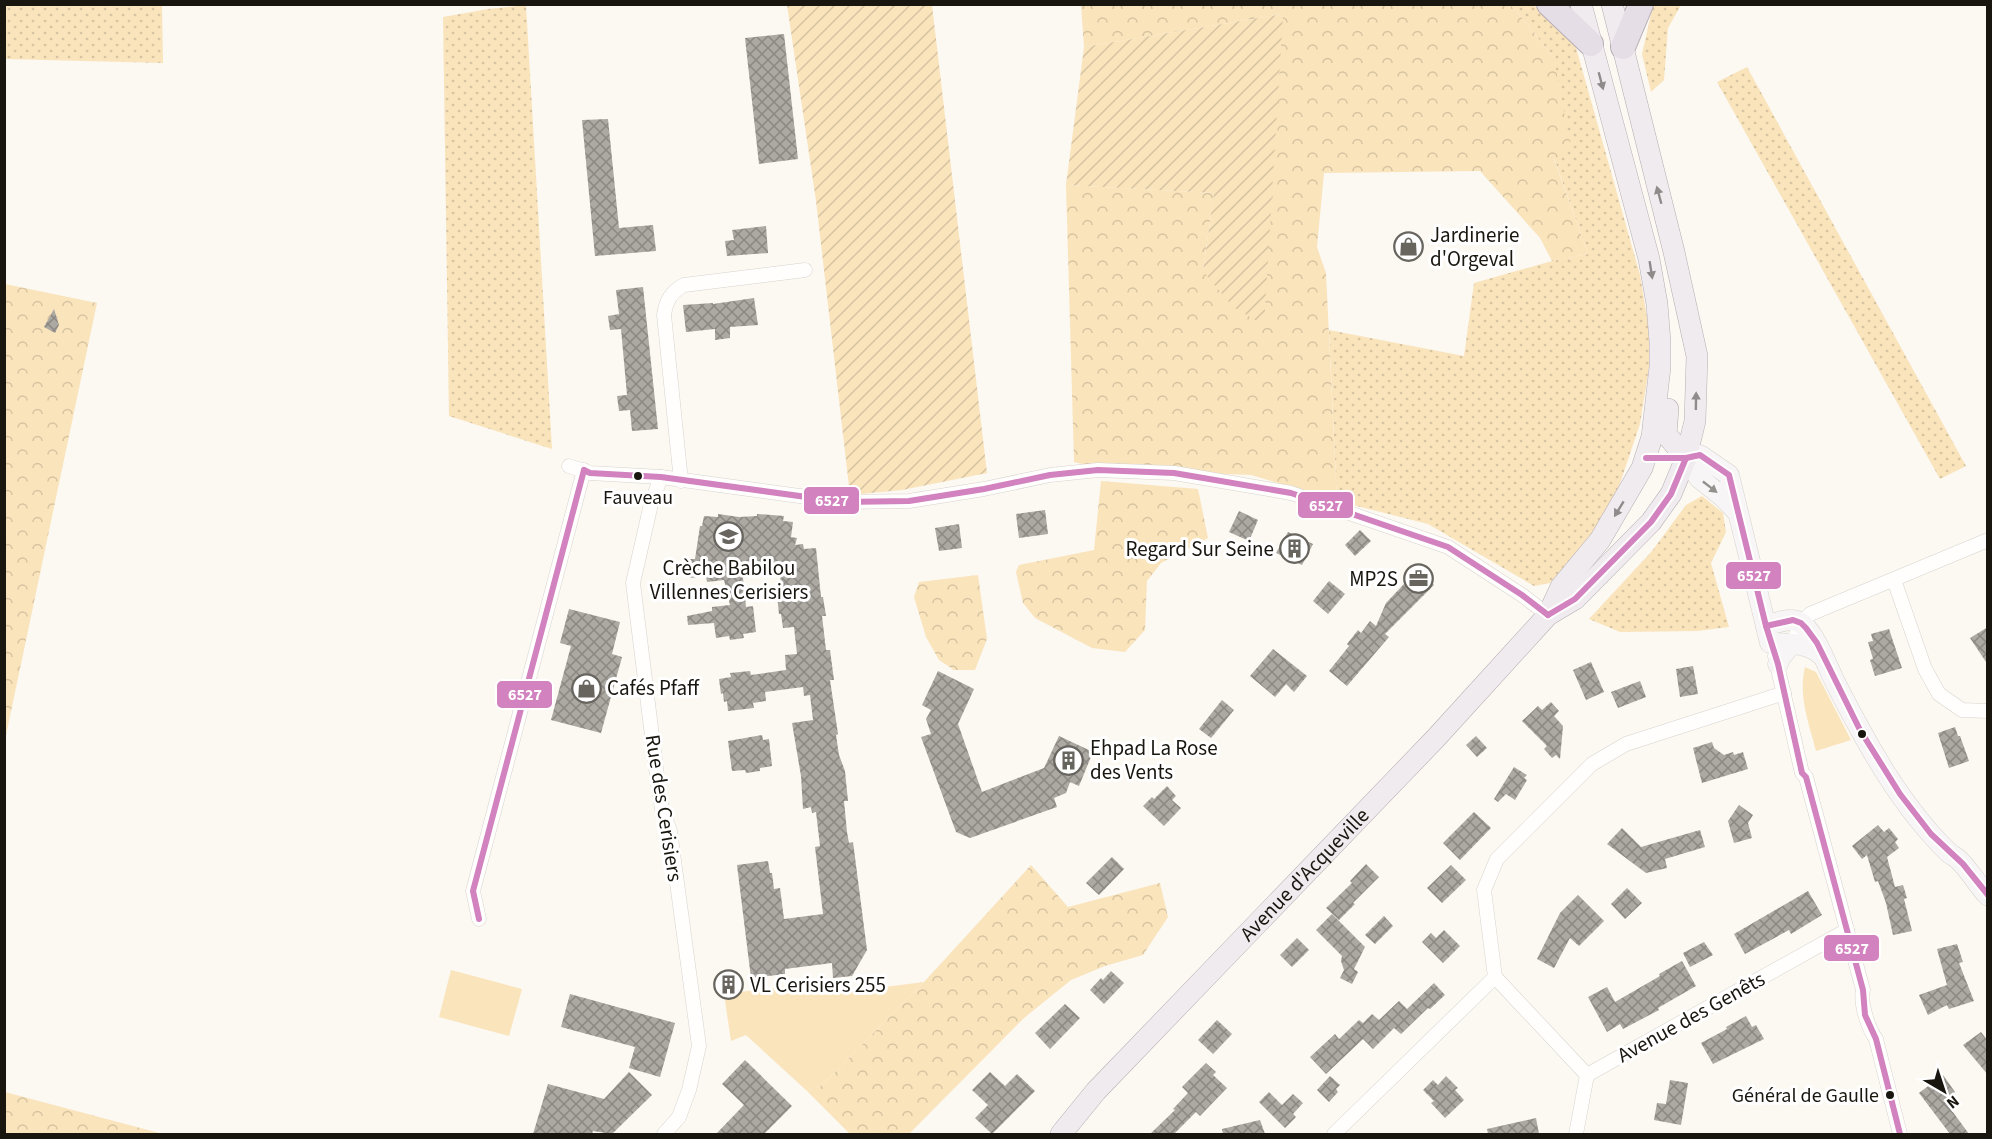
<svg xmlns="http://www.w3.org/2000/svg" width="1992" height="1139" viewBox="0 0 1992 1139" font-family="'Source Sans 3',sans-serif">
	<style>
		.grass { fill: url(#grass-dots) }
		.forest { fill: url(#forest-crowns) }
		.park { fill: #fae4bc }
		.garden { fill: url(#garden-furrows) }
		.building { fill: url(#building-cross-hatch) }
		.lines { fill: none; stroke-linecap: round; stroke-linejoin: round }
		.street-casing { stroke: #d7d3cd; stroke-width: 15 }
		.secondary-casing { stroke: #d7d3cd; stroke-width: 21 }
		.primary-casing { stroke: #b6aeb4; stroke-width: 22 }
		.highway-casing { stroke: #b6aeb4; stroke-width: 26 }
		.street { stroke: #fffefd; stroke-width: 14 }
		.secondary { stroke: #f7f5f6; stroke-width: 20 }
		.primary { stroke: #efebef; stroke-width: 21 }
		.highway { stroke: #e5dee6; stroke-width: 24 }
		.bus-1-casing { stroke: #fff; stroke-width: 10 }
		.bus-1 { stroke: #d282be; stroke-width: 6 }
		.oneway { fill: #8f8b8b }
		.oneway2 { fill: #93918e }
		.bus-dot { fill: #191610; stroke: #fff; stroke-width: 2 }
		.labels { text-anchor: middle; stroke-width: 6; stroke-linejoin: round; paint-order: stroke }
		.bus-label { font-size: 20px; fill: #191610; stroke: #fff }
		.poi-label { font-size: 21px; fill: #191610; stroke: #fff; text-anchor: start }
		.street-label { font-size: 21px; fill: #191610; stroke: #fff }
		.line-badge { stroke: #fff; stroke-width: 2 }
		.badge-label { font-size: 16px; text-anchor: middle; font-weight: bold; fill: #fff }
	</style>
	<defs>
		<pattern id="grass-dots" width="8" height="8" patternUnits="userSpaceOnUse" patternTransform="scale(1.5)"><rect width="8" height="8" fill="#fae4bc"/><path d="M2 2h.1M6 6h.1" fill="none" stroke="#d6c3a1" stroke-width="1.8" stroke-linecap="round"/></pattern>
		<pattern id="forest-crowns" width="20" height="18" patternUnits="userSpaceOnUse" patternTransform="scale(1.5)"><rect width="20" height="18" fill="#fae4bc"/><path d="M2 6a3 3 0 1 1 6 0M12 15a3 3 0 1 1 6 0" fill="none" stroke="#d6c3a1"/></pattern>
		<pattern id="garden-furrows" width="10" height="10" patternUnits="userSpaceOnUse" patternTransform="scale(1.5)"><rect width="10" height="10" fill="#fae4bc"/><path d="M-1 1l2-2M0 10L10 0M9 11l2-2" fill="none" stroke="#d6c3a1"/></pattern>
		<pattern id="building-cross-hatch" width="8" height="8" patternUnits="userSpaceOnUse" patternTransform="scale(1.5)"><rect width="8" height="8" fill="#aca8a2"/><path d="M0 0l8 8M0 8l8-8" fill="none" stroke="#8b8883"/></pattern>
	</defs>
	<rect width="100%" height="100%" fill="#fcf8f2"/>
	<g class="grass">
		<polygon points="5,4 162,5 163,63 5,59"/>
		<polygon points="526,5 552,449 449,416 443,17 488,9"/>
		<polygon points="1509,5 1533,5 1556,21 1575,44 1640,275 1652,348 1640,424 1610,513 1550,583 1534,586 1428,524 1337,501 1329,330 1464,356 1474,283 1552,261 1588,254 1554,158 1554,58 1514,8"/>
		<polygon points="1653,5 1681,5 1668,28 1664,80 1651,92 1642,54"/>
		<polygon points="1747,67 1966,466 1940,479 1717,82"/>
		<polygon points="1702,496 1723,513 1726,532 1711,563 1729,627 1697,631 1620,632 1589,619 1652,551 1686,505"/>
	</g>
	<g class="forest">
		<polygon points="1081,5 1509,5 1514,8 1554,58 1571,150 1554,159 1588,254 1552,261 1540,238 1480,171 1324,173 1317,247 1326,273 1337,501 1251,475 1107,470 1074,462 1066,185 1214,193 1203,271 1283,14 1084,47"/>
		<polygon points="5,284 97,303 5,740"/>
		<polygon points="1101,481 1198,489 1208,538 1161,563 1147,581 1145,630 1125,652 1092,648 1035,618 1023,603 1016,572 1019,565 1094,550"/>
		<polygon points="978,575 987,639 975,670 954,670 939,660 926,637 914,597 919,582"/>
		<polygon points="1031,865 1068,907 1160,883 1168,917 1143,955 1105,966 1071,980 1024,1018 909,1134 850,1134 807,1091 822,1085 924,982"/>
		<polygon points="4,1092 5,1092 163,1134 5,1134"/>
	</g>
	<g class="park">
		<path d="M1805,667L1816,672L1851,740L1816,751C1809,723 1798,696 1805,667Z"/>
		<polygon points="451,970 522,989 509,1036 439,1017"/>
		<polygon points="924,982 822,1085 807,1091 746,1035 731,1041 724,994 811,983 822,995"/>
	</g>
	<g class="garden">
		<polygon points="787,5 932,5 987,473 902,490 850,495 816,201"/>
		<polygon points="1283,14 1264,325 1233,307 1203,271 1214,193 1066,185 1084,47"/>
	</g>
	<g class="building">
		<polygon points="784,34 798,159 759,164 745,38"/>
		<polygon points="608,119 619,228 653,225 656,251 595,256 582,120"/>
		<polygon points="766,226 768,253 727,256 725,241 734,240 732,230"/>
		<polygon points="643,287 658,429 632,431 630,410 619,411 617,396 627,395 621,329 610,330 608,316 619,314 616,290"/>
		<polygon points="754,298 758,325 730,327 730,338 715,340 715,329 686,332 683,305 713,303 713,304"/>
		<polygon points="54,309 59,325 55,333 44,327"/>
		<polygon points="1045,510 1048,534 1019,538 1016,514"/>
		<polygon points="1239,511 1258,520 1249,541 1229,532"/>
		<polygon points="718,514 739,517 757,516 757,514 784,516 783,521 793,522 791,537 797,538 795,545 803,544 804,549 816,548 821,597 823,597 826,616 822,616 826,650 830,650 834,680 830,680 838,734 836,735 839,755 845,771 848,801 844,801 847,832 849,843 853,842 867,950 852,976 833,978 832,963 785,969 785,974 751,978 737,865 768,861 770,873 772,873 774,889 780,888 784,919 823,914 815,847 820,846 816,812 812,813 811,807 803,809 801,776 792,723 813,720 810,695 804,696 803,687 765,692 766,701 753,703 754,708 728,711 727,701 724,702 723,693 721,694 719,679 731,677 730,673 750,671 751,675 786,670 785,655 797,654 794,627 783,628 781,614 779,614 777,595 782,594 779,566 754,569 755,576 743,578 746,607 753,606 756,632 743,634 744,638 730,640 729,636 716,638 714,623 688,625 687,616 712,611 712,607 730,605 724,580 707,582 706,576 690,578 688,559 695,559 700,526 702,526 704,516 718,517"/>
		<polygon points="959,524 962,548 939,551 935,528"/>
		<polygon points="1360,530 1371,541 1355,556 1345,545"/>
		<polygon points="1288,532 1313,544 1302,565 1276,553"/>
		<polygon points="1418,569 1434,585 1385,634 1389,637 1347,686 1329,671 1349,646 1347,644 1358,630 1361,633 1370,621 1376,626 1386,603"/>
		<polygon points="1329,581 1345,594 1328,614 1313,601"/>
		<polygon points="569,609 620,622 612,654 622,657 601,733 551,720 571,646 560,643"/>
		<polygon points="1988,627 1988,665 1970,638"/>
		<polygon points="1889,629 1902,668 1875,676 1870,660 1873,659 1868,642 1873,641 1871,634"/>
		<polygon points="1273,649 1307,676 1294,692 1286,684 1275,697 1250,676"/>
		<polygon points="1591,662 1604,692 1586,700 1573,670"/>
		<polygon points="1693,666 1698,694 1680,697 1676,669"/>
		<polygon points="938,671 974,689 958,724 982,792 1044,768 1059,736 1093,752 1079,786 1070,782 1066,793 1054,798 1057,807 970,838 956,832 921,737 931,734 926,719 931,710 922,705"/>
		<polygon points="1640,681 1646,697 1618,708 1611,692"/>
		<polygon points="1222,700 1234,710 1211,738 1199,729"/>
		<polygon points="1551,702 1559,711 1554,716 1563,726 1560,759 1556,755 1552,758 1544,749 1547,746 1522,721 1538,706 1542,710"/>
		<polygon points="1955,727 1958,736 1960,736 1969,761 1949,768 1938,733"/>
		<polygon points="762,735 763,740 769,739 772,766 760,768 760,771 746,773 745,770 732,771 728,741"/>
		<polygon points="1476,736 1487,748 1477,757 1466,745"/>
		<polygon points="1712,742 1714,748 1724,755 1733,752 1734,755 1743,752 1748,769 1702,783 1693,748"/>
		<polygon points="1514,767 1527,775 1524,778 1527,780 1515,800 1506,794 1498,802 1494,799"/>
		<polygon points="1167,786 1176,796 1172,800 1181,808 1164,826 1143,806 1152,797 1154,799"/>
		<polygon points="1739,805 1753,815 1748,823 1752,838 1734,843 1728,821"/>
		<polygon points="1474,812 1491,828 1460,860 1443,843"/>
		<polygon points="1878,825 1884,832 1889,828 1898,839 1895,842 1899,848 1887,857 1895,887 1903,885 1907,898 1904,899 1912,931 1893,935 1886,903 1878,881 1875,882 1867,855 1862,859 1852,846"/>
		<polygon points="1622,828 1641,847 1700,830 1705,847 1665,859 1667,868 1646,873 1607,844"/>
		<polygon points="1112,857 1124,869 1099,895 1086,883"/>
		<polygon points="1366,864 1379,877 1353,903 1355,904 1339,920 1326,908 1352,883 1350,881"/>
		<polygon points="1451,865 1466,880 1442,903 1427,888"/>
		<polygon points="1627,888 1642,903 1625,919 1611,904"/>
		<polygon points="1808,891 1822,915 1791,934 1789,930 1745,954 1734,934"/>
		<polygon points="1578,895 1604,921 1579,946 1570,938 1554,968 1537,959 1560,913"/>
		<polygon points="1332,914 1365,947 1354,969 1358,972 1352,984 1340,978 1344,970 1341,961 1342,956 1316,930"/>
		<polygon points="1384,916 1393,926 1375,944 1365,935"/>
		<polygon points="1444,930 1460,946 1443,963 1422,942 1431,933 1436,938"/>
		<polygon points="1297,938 1309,950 1292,967 1280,955"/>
		<polygon points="1704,942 1713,955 1690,967 1683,953"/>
		<polygon points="1957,944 1963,962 1959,963 1974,1001 1949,1009 1947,1005 1928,1015 1919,995 1947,985 1937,949"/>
		<polygon points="1682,961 1696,986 1658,1008 1659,1010 1623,1029 1620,1024 1607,1032 1588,997 1607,987 1615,1002 1660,976 1659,974"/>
		<polygon points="1111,971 1124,983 1104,1004 1090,990 1101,978 1103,980"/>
		<polygon points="1434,983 1445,995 1430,1009 1428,1008 1401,1034 1394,1028 1373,1049 1363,1039 1326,1074 1310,1057 1335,1034 1339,1039 1359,1020 1363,1023 1372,1014 1379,1020 1399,1001 1407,1009"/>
		<polygon points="570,994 675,1023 660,1077 629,1068 635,1047 561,1027"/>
		<polygon points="1065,1004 1080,1018 1050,1049 1035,1033"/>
		<polygon points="1746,1016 1752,1027 1756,1025 1764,1039 1713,1064 1701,1043 1727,1029 1726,1027"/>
		<polygon points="1217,1020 1232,1034 1213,1054 1198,1040"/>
		<polygon points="1981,1032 1988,1041 1988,1075 1963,1045"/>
		<polygon points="745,1060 792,1106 764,1134 716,1134 744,1105 722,1084"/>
		<polygon points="1206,1063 1216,1072 1213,1075 1227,1088 1200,1116 1196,1112 1174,1134 1150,1134 1175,1110 1173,1109 1188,1093 1182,1087"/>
		<polygon points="629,1072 652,1095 612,1134 593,1131 592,1134 533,1134 548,1084 604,1099"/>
		<polygon points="990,1072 1005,1086 1017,1074 1035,1091 992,1134 975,1118 988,1105 972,1090"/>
		<polygon points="1943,1075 1955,1092 1944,1100 1969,1134 1950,1134 1919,1093"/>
		<polygon points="1330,1076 1340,1085 1336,1089 1338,1092 1329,1102 1317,1090"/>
		<polygon points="1446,1076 1458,1088 1455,1090 1464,1100 1445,1118 1431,1103 1434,1101 1423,1090 1433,1080 1438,1085"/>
		<polygon points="1670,1080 1688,1083 1681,1125 1654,1120 1657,1103 1666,1104"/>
		<polygon points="1269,1092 1282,1105 1293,1094 1303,1103 1293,1114 1296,1117 1285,1128 1259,1102"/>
		<polygon points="1536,1118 1539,1134 1488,1134 1487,1129"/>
		<polygon points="1260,1120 1265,1134 1223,1134 1222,1129"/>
	</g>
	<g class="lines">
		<defs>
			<g id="street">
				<polyline points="569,466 590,473 661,477 843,502 909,501 984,489 1050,475 1098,470 1174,473 1291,493 1448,547 1522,595 1548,615"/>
				<polyline points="661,477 651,504 633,583 658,784 662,809 670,831 699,1046 689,1090 679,1117 664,1134"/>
				<path d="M681,481L664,315C666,301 671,292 684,285L805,270"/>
				<polyline points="1894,580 1925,669 1939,694 1962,710 1988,711"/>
				<polyline points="1792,644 1801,623 1810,614 1988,540"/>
				<path d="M1775,656L1802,773L1806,777L1863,990C1860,1003 1868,1028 1876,1039L1900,1134"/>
				<polyline points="479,919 473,891 584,470"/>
				<polyline points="1495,977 1587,1075"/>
				<polyline points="1334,1134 1495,977 1484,890 1497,859 1592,764 1626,744 1784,693"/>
				<polyline points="1576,1134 1587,1075 1847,930"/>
			</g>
			<g id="secondary">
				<path d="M1738,513L1724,498L1699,478L1686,458L1700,455L1729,475L1770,643C1788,644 1807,642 1821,655"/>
				<path d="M1766,626C1776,623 1791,616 1801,623C1816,633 1828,669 1837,686C1867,744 1900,805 1948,852C1951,855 1956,857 1959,860C1970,871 1977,884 1988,896"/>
				<polyline points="1778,664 1780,658 1792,644"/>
			</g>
			<g id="primary">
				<polyline points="1668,409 1666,434 1686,458"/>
				<polyline points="1548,615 1575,599 1651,522 1671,494 1686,458 1695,421 1697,356 1674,252 1612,4"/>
				<path id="s1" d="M1061,1134L1096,1091L1435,739L1548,615L1561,587L1600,540L1642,468L1652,437L1660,367V342L1657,304L1649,259L1581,4"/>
			</g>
			<g id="highway">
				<polyline points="1549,4 1591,44"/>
				<polyline points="1623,47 1641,4"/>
			</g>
		</defs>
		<use href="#street" class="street-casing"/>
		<use href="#secondary" class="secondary-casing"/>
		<use href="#primary" class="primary-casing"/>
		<use href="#highway" class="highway-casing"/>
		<use href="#street" class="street"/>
		<use href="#secondary" class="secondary"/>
		<use href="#primary" class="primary"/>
		<use href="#highway" class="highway"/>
		<defs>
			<g id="bus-1">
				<polyline points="1646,458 1686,458 1700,455 1729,475 1766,626 1778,664 1802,773 1806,777 1863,990 1865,1015 1876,1039 1900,1134"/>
				<polyline points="584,470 590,473 661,477 843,502 909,501 984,489 1050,475 1098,470 1174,473 1291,493 1448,547 1522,595 1548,615"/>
				<polyline points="1548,615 1575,599 1651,522 1671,494 1686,458"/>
				<polyline points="1766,626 1793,620 1801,623 1806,628 1817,643 1860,730 1900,794 1931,834 1963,864 1988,895"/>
				<polyline points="479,919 473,891 584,470"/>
			</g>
		</defs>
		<use href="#bus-1" class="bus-1-casing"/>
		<use href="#bus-1" class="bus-1"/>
	</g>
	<defs><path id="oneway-solid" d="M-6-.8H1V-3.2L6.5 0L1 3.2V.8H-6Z" transform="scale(1.5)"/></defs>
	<g class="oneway">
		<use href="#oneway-solid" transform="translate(1601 81) rotate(75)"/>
		<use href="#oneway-solid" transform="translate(1659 195) rotate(-105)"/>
		<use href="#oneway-solid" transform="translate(1651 270) rotate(81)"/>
		<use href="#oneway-solid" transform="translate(1696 401) rotate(-89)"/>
		<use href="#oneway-solid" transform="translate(1619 509) rotate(121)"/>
	</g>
	<use class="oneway2" href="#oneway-solid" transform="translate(1710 487) rotate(38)"/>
	<defs>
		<symbol id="shop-ring" viewBox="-11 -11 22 22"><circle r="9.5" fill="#fff" stroke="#68655f" stroke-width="1.5"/><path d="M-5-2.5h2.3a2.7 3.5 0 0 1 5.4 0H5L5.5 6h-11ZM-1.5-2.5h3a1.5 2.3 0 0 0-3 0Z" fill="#68655f"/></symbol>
		<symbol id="school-ring" viewBox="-11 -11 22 22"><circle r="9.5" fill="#fff" stroke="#68655f" stroke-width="1.5"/><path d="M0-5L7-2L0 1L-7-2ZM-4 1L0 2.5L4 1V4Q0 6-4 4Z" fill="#68655f"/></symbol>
		<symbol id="building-ring" viewBox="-11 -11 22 22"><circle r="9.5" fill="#fff" stroke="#68655f" stroke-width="1.5"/><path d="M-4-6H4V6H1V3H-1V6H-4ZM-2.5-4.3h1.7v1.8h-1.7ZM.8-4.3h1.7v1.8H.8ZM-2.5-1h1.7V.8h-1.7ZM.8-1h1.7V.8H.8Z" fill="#68655f"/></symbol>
		<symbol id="office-ring" viewBox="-11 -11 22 22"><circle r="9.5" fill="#fff" stroke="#68655f" stroke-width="1.5"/><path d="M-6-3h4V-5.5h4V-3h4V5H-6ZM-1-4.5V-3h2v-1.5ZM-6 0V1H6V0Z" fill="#68655f"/></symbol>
	</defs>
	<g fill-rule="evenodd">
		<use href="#shop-ring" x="1392" y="230" width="33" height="33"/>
		<use href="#school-ring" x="712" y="520" width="33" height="33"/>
		<use href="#building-ring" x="1278" y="532" width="33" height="33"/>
		<use href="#office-ring" x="1402" y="562" width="33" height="33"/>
		<use href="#shop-ring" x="570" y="672" width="33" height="33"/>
		<use href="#building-ring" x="1052" y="744" width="33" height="33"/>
		<use href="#building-ring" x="712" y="968" width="33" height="33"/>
	</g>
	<g class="bus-dot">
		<circle cx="638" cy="476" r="5"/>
		<circle cx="1862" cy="734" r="5"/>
		<circle cx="1890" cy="1095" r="5"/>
	</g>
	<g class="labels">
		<g class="bus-label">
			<text x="638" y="504">Fauveau</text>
			<text x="1879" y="1102" text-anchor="end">Général de Gaulle</text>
		</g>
		<g class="poi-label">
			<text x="1430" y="242">Jardinerie<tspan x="1430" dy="24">d'Orgeval</tspan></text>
			<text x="1274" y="556" text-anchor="end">Regard Sur Seine</text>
			<text x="729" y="575" text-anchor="middle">Crèche Babilou<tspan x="729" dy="24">Villennes Cerisiers</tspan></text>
			<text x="1398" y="586" text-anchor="end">MP2S</text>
			<text x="607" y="695">Cafés Pfaff</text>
			<text x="1090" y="755">Ehpad La Rose<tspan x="1090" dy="24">des Vents</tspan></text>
			<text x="750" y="992">VL Cerisiers 255</text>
		</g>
		<g class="street-label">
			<text transform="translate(664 808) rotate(81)" y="7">Rue des Cerisiers</text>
			<text dy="7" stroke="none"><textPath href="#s1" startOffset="356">Avenue d'Acqueville</textPath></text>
			<text transform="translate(1691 1017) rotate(-29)" y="7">Avenue des Genêts</text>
		</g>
	</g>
	<g class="line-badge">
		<rect x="803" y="486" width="57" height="29" rx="6" fill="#d282be"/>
		<rect x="1297" y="491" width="57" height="28" rx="6" fill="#d282be"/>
		<rect x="1725" y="561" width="57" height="29" rx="6" fill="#d282be"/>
		<rect x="496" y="680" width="57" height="29" rx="6" fill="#d282be"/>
		<rect x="1823" y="934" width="57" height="28" rx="6" fill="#d282be"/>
	</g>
	<g class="badge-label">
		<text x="832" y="506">6527</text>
		<text x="1326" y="511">6527</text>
		<text x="1754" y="581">6527</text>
		<text x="525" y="700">6527</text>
		<text x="1852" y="954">6527</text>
	</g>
	<rect width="1992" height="1139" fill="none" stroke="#191610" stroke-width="12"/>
	<g transform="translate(1944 1091) rotate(141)" stroke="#ffffff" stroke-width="4.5" paint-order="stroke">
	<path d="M0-4.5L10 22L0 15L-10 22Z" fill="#191610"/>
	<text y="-9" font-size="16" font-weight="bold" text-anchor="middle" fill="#191610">N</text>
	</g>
</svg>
